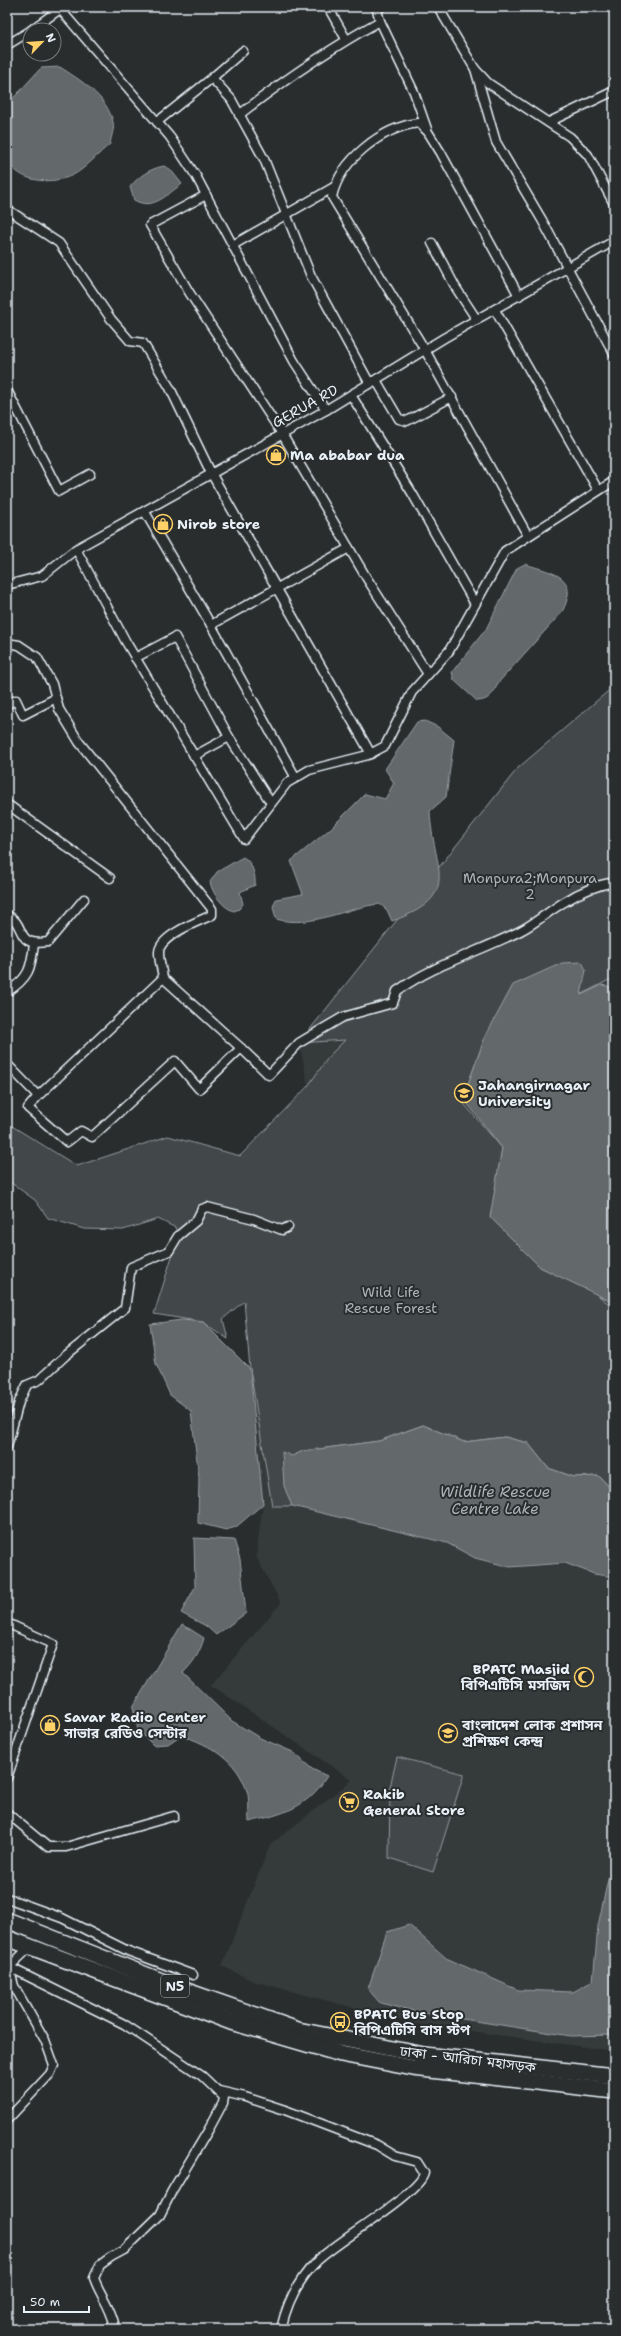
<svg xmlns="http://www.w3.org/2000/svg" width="621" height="2336" viewBox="0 0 621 2336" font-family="'Shantell Sans','Noto Sans Bengali',sans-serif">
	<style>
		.built { fill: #363a3b }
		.green { fill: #424648; stroke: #959ca0 }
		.water { fill: #63686b; stroke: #989fa3 }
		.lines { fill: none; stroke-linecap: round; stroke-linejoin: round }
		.street-casing { stroke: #e8f1f8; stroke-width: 11 }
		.highway-casing { stroke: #e8f1f8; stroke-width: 18 }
		.street { stroke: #2a2d2e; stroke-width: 8 }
		.highway { stroke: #2a2d2e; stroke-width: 15 }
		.labels { text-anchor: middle; stroke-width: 4; stroke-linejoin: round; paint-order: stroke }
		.shield { fill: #2a2d2e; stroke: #afb6bb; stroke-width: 1 }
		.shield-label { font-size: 13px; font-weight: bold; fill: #e8f1f8 }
		.street-label { font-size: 14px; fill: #e8f1f8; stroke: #2a2d2e }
		.poi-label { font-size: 14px; font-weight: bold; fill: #e8f1f8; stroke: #2a2d2e; text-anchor: start }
		.park-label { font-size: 14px; fill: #aeb5ba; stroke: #2a2d2e }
		.water-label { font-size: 15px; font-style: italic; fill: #acb3b9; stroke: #2a2d2e }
	</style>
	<rect width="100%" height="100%" fill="#2a2d2e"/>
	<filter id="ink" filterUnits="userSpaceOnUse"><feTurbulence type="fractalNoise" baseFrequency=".025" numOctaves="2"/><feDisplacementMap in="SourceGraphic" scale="8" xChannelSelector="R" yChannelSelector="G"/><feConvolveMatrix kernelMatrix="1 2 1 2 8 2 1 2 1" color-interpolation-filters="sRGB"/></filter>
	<g filter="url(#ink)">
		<polygon class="built" points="614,686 614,2051 411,2023 253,1981 222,1966 270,1845 352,1780 211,1685 281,1603 256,1556 263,1504 244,1300 322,1150 299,1043 512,774"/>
		<g class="green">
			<polygon points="614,686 614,982 609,980 580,995 485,1037 463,1098 459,1098 502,1148 491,1217 540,1267 595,1293 614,1308 614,1492 599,1476 574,1477 548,1468 528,1443 505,1437 464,1442 423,1425 379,1441 303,1451 292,1457 292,1506 272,1506 250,1369 244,1301 223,1319 228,1339 203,1322 154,1314 174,1250 176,1228 158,1219 123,1230 84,1229 48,1218 35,1200 7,1180 7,1123 77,1166 168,1136 240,1156 308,1086 330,1055 345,1040 299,1043 518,768"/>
			<polygon points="397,1757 464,1774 433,1872 389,1858 390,1787"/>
		</g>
		<g class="water">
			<path d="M60,67C80,80 107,96 113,122C115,128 111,137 110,144C100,152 84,170 73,175C52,185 18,183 8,160C4,152 7,115 7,105L41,68Z"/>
			<path d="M164,166L170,169L182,184C166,195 153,211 134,200L130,187C139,176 149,169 164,166Z"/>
			<path d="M525,564C553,573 581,576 562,612L498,683C494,693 489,701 477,701L454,680L452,672L486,629L517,568Z"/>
			<path d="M425,721L438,727L454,740L446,797L430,811C432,868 465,896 392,921L387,910L380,904C346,907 312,929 276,919L273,907L276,899L303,894L291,861L330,829L365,794L385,799L394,783L385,769L417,722Z"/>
			<path d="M243,857C252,862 256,875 255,885L240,892L243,904L239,909L234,911C223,908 212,893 210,882L217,872Z"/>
			<polygon points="582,962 586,970 581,995 602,985 614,988 614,1035 612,1041 614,1045 614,1305 606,1299 540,1267 490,1217 502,1148 463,1098 485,1037 513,985 562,963"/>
			<polygon points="182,1320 203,1322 250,1369 263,1504 236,1527 226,1530 198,1523 199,1477 191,1411 170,1395 156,1364 150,1324"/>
			<polygon points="423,1425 464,1442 505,1437 528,1443 548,1468 574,1477 599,1476 614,1492 614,1577 594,1574 565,1563 510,1567 475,1558 447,1543 292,1506 284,1486 282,1452 292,1456 303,1451 379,1441"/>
			<polygon points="194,1538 234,1540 240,1559 246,1613 216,1635 206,1626 181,1613 195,1587"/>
			<path d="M182,1624L204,1638C200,1653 193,1663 183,1673L232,1721L260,1738L293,1752L312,1769L327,1776C308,1808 283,1814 249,1822C248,1813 250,1800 247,1791C236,1758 211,1746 181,1735L168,1744L153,1745L138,1730L133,1707Z"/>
			<polygon points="614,1851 614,2035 571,2036 418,2012 380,2003 368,1989 387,1932 409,1925 446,1958 518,1990 573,1992 593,1981 598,1926"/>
		</g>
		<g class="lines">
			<defs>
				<g id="street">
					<polyline points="328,7 346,39"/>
					<polyline points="381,7 377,10 380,21 414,92 427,129"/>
					<polyline points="438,7 475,69 488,83 570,137 588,155 614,204"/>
					<polyline points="60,9 170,137 196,176 294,361 326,410"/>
					<polyline points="31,30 60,9 59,7"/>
					<polyline points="7,45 30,31"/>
					<polyline points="475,69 496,142 542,220 614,354"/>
					<polyline points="212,78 243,51"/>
					<path d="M239,115C284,80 331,48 380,21"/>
					<polyline points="157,122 212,78 231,99 264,159 311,276 370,384"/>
					<polyline points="549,122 614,91"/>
					<polyline points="206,195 150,225 189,292 282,434 366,577 428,674"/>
					<polyline points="7,209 59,243 111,319 130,341 143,343 170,388 211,473 371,754"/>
					<polyline points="432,243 456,288 477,320"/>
					<polyline points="233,245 334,187"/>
					<path d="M519,296L441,153L428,132L419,123C382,127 340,160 332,197L425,350L528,536"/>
					<polyline points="495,310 598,490"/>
					<polyline points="376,380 399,419 407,421 452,397"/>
					<polyline points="7,390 59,491 90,474"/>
					<polyline points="351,395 412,493 475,604"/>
					<polyline points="145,512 211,625"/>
					<polyline points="76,549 126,642 244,839 287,783 309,770 368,755 385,746 412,692 449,651 505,551 614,481"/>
					<polyline points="7,585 42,576 76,549 326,410 444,338 614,241"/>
					<path d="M7,643L19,645L37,657L52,684L59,709L79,742L212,909V915C199,921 158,936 159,953C159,961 162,970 163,978L38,1096L7,1064"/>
					<polyline points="135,658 175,637 229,737"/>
					<polyline points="7,704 16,700 23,715 56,698"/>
					<polyline points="194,756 229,737 271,803"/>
					<polyline points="296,778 211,625 349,548"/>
					<polyline points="7,804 110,878"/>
					<path d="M7,915C28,925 13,947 48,942L84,899"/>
					<polyline points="163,978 241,1048"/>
					<path d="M7,992C29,978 31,969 34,944"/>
					<path d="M38,1096L28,1108L67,1142L81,1131L92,1137L175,1061L199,1089L241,1048L269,1075L299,1043L314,1034L343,1017L393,1003L397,991C435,964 479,952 520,931C536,923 550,910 566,901C580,892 598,885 614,882"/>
					<polyline points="7,1447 19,1402 27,1385 39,1380 65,1356 125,1308 131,1267 169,1251 178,1236 196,1221 202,1209 207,1207 254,1219 282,1230 288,1227"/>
					<polyline points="7,1623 53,1644 7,1778"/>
					<polyline points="7,1813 48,1847 66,1847 174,1816"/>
					<polyline points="7,1898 62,1918 128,1951 193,1975"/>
					<path d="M7,1966L124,2024L202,2076L224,2097L223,2103L209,2129L172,2191L160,2215L124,2250L111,2257L100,2265L94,2278C100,2295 109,2304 114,2323L110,2329"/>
					<polyline points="7,1969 30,1947"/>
					<path d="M219,2091L245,2097L285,2110L377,2145L395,2156L417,2162L424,2173C421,2193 334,2243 316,2262C297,2281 287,2303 281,2329"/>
					<polyline points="7,2120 50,2074 54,2065 45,2040 14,1986 9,1967"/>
				</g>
				<g id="highway">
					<polyline points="7,1920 187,1991 298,2030 424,2055 614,2076"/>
					<polyline points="7,1938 231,2022 341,2054 413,2068 614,2091"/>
				</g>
			</defs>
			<use href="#street" class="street-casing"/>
			<use href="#highway" class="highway-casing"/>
			<use href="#street" class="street"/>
			<use href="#highway" class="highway"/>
		</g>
	</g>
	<defs>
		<symbol id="shop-ring" viewBox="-11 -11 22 22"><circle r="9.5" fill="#2a2d2e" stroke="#ffd166" stroke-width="1.5"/><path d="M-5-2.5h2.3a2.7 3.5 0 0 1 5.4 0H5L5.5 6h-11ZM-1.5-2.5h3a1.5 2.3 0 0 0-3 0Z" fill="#ffd166"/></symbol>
		<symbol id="university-ring" viewBox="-11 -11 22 22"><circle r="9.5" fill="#2a2d2e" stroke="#ffd166" stroke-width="1.5"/><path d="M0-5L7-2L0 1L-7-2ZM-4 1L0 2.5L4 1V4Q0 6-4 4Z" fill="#ffd166"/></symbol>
		<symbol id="mosque-ring" viewBox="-11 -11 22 22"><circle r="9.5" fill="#2a2d2e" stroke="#ffd166" stroke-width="1.5"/><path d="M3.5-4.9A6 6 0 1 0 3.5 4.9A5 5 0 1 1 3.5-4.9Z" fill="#ffd166"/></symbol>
		<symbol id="supermarket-ring" viewBox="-11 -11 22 22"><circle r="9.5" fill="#2a2d2e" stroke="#ffd166" stroke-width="1.5"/><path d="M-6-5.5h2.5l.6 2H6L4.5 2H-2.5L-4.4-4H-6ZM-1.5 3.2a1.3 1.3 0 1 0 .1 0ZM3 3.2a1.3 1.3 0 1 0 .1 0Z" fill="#ffd166"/></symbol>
		<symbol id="bus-ring" viewBox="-11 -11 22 22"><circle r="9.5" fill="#2a2d2e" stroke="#ffd166" stroke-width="1.5"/><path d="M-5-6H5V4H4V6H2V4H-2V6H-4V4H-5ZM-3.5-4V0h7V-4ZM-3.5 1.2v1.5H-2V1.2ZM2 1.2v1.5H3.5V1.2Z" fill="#ffd166"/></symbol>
	</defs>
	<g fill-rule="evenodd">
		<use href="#shop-ring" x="265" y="444" width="22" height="22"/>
		<use href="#shop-ring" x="152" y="513" width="22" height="22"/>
		<use href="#university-ring" x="453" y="1082" width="22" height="22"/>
		<use href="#mosque-ring" x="573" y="1666" width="22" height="22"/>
		<use href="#shop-ring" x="39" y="1714" width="22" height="22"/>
		<use href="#university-ring" x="437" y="1722" width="22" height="22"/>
		<use href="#supermarket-ring" x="338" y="1791" width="22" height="22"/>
		<use href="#bus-ring" x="329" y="2011" width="22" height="22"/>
	</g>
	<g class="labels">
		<rect class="shield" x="161" y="1975" width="28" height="22" rx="3"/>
		<g class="shield-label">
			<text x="175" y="1991">N5</text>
		</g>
		<g class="street-label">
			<text transform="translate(305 406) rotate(-29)" y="5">GERUA RD</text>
			<text transform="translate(468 2059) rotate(7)" y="5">ঢাকা - আরিচা মহাসড়ক</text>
		</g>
		<g class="poi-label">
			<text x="290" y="460">Ma ababar dua</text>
			<text x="177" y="529">Nirob store</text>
			<text x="478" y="1090">Jahangirnagar<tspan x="478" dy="16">University</tspan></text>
			<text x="570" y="1674" text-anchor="end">BPATC Masjid<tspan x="570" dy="16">বিপিএটিসি মসজিদ</tspan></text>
			<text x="64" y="1722">Savar Radio Center<tspan x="64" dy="16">সাভার রেডিও সেন্টার</tspan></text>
			<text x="462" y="1730">বাংলাদেশ লোক প্রশাসন<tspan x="462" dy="16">প্রশিক্ষণ কেন্দ্র</tspan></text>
			<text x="363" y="1799">Rakib<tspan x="363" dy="16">General Store</tspan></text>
			<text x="354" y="2019">BPATC Bus Stop<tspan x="354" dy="16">বিপিএটিসি বাস স্টপ</tspan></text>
		</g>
		<g class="park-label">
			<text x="530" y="883">Monpura2;Monpura<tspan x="530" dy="16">2</tspan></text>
			<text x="391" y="1297">Wild Life<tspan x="391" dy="16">Rescue Forest</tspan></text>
		</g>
		<g class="water-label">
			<text x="495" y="1497">Wildlife Rescue<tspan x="495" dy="17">Centre Lake</tspan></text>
		</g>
	</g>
	<rect width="621" height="2336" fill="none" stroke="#2a2d2e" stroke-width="24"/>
	<rect x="12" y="12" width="597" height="2312" fill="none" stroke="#e8f1f8" stroke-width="1.5" filter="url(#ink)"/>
	<g transform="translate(42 42) rotate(65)"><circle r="19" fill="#2a2d2e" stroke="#767b7f"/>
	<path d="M0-3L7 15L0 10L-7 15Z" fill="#ffd166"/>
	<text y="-6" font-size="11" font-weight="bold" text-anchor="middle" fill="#e8f1f8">N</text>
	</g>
	<path d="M24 2306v6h65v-6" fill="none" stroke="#e8f1f8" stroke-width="2"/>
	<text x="30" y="2306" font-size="12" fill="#e8f1f8" stroke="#2a2d2e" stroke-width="3" paint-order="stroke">50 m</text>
</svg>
